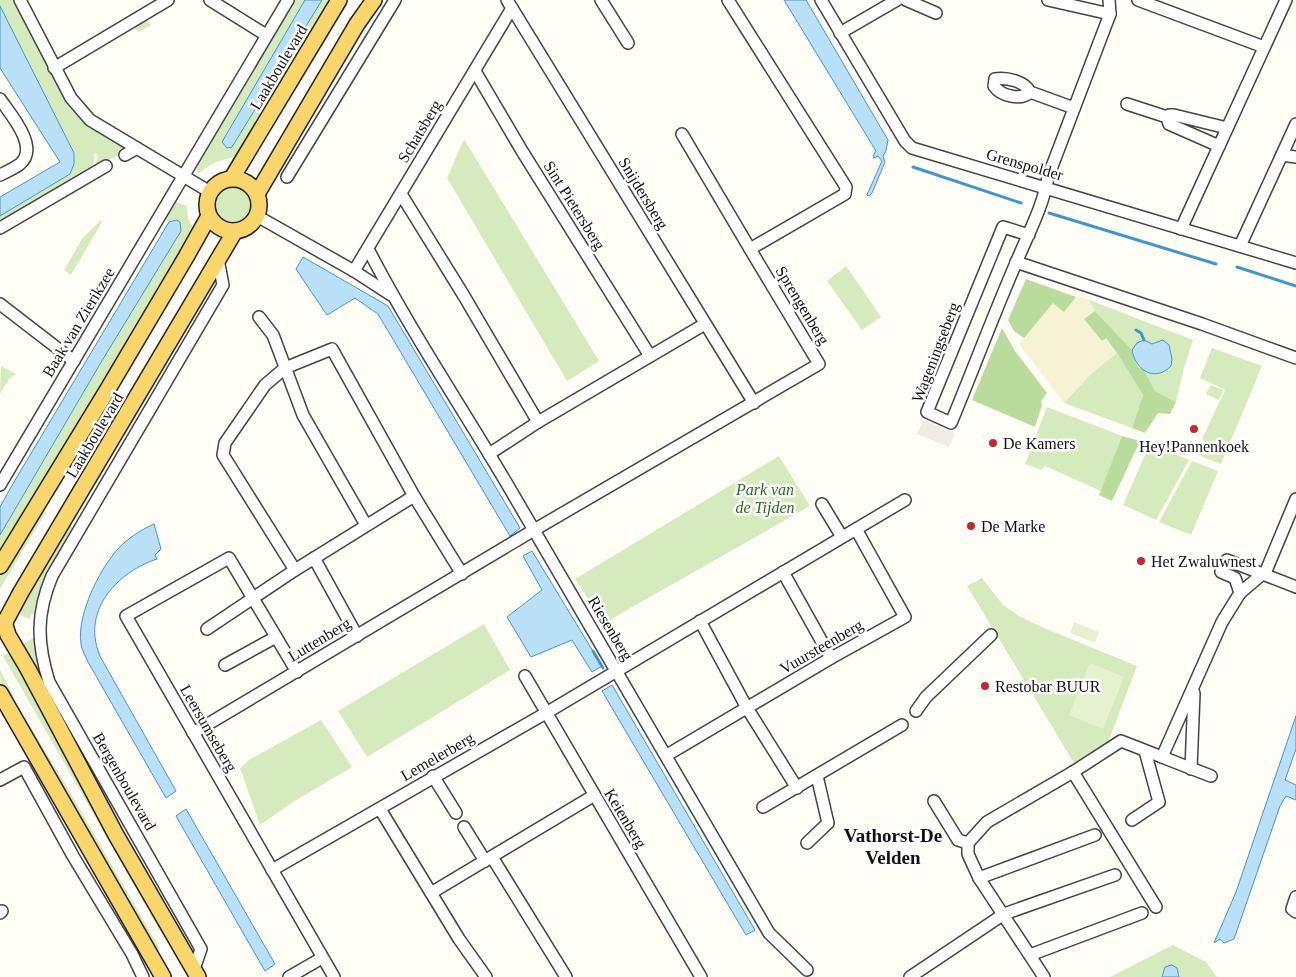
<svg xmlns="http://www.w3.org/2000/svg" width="1296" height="977" viewBox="0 0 1296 977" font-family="'Times New Roman',serif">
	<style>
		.farmland { fill: #f6f3d4 }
		.green { fill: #d5ebbd }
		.forest { fill: #b9dc9c }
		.pitch { fill: #e6f2cf }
		.plaza { fill: #f1ede2 }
		.water { fill: #b9e0f7; stroke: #3f96cf }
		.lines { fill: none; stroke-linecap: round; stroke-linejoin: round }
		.stream { stroke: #3f96cf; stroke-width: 3 }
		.minor-casing { stroke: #444; stroke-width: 14 }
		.major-casing { stroke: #222; stroke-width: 18 }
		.minor { stroke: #fff; stroke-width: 11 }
		.major { stroke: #f9d66b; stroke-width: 15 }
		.poi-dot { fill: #c4262e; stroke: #fff; stroke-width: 2 }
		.labels { text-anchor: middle; stroke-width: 5; stroke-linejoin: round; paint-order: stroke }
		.street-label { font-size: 16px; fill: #111; stroke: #fff }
		.poi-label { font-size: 16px; fill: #111; stroke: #fff; text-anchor: start }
		.park-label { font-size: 16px; font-style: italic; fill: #2f6b1f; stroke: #fff }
		.quarter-label { font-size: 19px; font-weight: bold; fill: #111; stroke: #fff }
	</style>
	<rect width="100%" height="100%" fill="#fffdf5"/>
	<polygon class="farmland" points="1076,297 1085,298 1089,300 1095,311 1085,318 1102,341 1106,338 1117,353 1092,373 1064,403 1019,344 1053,302 1064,311"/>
	<g class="green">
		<polygon points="0,0 12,0 67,105 83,121 127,146 126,152 95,166 98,156 95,152 93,168 0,224 0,216 74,153 0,6"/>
		<path d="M292,0H305L227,148L232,147L322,0H334L241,156C227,158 211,162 201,172H198L197,168L198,164L195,162Z"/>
		<polygon points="147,20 151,25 139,32 134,28"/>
		<polygon points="464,139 599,361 567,381 447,178"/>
		<circle cx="233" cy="205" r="21"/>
		<polygon points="174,201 187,206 188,219 194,229 195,235 0,554 0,535 100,364 181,231 177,220 169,222 163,217"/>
		<polygon points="101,220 102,222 71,275 64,270 82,239"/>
		<polygon points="846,266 881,317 862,330 827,281"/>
		<polygon points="1089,300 1193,340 1184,368 1176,402 1155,391 1144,370 1151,373 1172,359 1169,345 1137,343 1132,350 1095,311"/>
		<polygon points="1212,348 1262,366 1221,464 1198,455 1205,441 1202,439 1225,390 1200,378"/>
		<polygon points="1117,353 1143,395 1132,428 1064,403 1092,373"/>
		<polygon points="1,366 16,374 9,379 0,394"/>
		<polygon points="1211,385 1223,390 1219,400 1206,394"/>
		<polygon points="1047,407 1122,436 1101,491 1045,466 1042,470 1025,464"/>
		<polygon points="1150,444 1189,460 1156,520 1123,505"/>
		<polygon points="779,456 810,506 604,623 575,579"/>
		<polygon points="1192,461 1218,471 1191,535 1159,522"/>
		<polygon points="40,508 46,512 0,589 0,575"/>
		<polygon points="65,523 73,528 47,572 34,614 32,614 30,619 14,612"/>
		<polygon points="982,578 1003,605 1019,616 1044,628 1137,666 1109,740 1074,763 967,586"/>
		<polygon points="484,624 510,670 367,757 338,711"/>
		<path d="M37,636C34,656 42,673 45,692L18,647Z"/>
		<polygon points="10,652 49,721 168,940 161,932 3,656"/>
		<path d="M0,670L12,693L13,697C2,690 0,682 0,670Z"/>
		<polygon points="21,716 30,726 66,785 160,949 157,950 161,964"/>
		<polygon points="321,720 352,767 293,802 260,825 240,768 249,760"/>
		<polygon points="1173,945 1206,962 1217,977 1179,977 1180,974 1165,967 1162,977 1110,977"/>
	</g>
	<g class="forest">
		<polygon points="1026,279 1076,297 1064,312 1053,303 1024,338 1014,331 1008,320"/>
		<polygon points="1095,311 1132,350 1133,356 1138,367 1144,370 1155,391 1176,402 1170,414 1158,413 1145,433 1132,428 1143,395 1117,353 1106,338 1102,341 1084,319"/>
		<polygon points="1002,328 1015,351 1047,393 1041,401 1042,405 1035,427 972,400"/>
		<polygon points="1122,436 1140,441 1112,501 1099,495"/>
	</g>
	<g class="pitch">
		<polygon points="1074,622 1099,632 1095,643 1070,633"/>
		<polygon points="1090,663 1124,677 1103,729 1069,715"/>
	</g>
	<polygon class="plaza" points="923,420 955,433 949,447 917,434"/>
	<g class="water">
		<polygon points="305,0 322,0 232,147 227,148 222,142"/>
		<polygon points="784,0 806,0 888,140 886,151 883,156 885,162 872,193 869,196 867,195 882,161 878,156 874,158 873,156 876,151"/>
		<polygon points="0,6 74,153 74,164 70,174 0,216 0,197 60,162 0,68"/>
		<polygon points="177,220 180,222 181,231 100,364 0,535 0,507 11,487 169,222"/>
		<polygon points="303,257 388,306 520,528 510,536 378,314 355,298 327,315 296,269"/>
		<path d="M1144,340L1152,344L1163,340L1169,345L1172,359L1171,366C1168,369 1164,372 1160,373C1145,377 1134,363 1132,350L1137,343Z"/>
		<path d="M154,524L161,549L155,555L157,559C115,573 80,613 101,658L176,791L166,798L88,662C86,657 82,651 81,644C76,615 102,562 124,543C133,535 143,529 154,524Z"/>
		<polygon points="532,551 602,666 592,672 572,640 531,657 507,617 542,590 523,556"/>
		<polygon points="612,685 755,930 746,935 602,691"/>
		<polygon points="1296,716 1296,749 1285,780 1296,785 1296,800 1286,796 1280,806 1234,939 1224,943 1220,939 1214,943 1236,892"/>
		<polygon points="186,809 275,964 265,971 176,816"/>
		<polygon points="1172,965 1177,968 1179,977 1162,977 1165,967"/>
	</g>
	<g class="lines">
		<g class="stream">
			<polyline points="913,167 1021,203"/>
			<polyline points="1049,213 1216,264"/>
			<polyline points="1237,267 1296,286"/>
			<polyline points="1136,330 1141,333 1144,340"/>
			<polyline points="593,651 603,668"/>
		</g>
		<defs>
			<g id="minor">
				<polyline points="20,0 71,98 90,120 210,192"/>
				<polyline points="210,0 266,35"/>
				<polyline points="507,0 754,403"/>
				<polyline points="601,0 628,43"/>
				<polyline points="821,0 905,141 912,148 1296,263"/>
				<polyline points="906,0 936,13"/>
				<polyline points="1048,0 1110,14"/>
				<polyline points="1138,0 1264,47"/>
				<polyline points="840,33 897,0"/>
				<polyline points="54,68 168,0"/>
				<polyline points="475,71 522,151 650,356"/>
				<path d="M1030,92C1021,101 1001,96 994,86L995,79C1006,77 1025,81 1030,92L1074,108"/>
				<path d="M0,99C10,114 40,147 20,164C15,168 6,172 0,175"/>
				<polyline points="1127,104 1167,117"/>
				<polyline points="682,134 750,249"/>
				<polyline points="1219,146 1169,124 1167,117 1169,115 1174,115 1227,128"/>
				<polyline points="125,155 137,148"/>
				<polyline points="1282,155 1296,157"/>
				<polyline points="287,177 395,0"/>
				<polyline points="401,194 464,296 538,422"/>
				<polyline points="257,216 354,271 391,295"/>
				<polyline points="0,228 106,166"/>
				<polyline points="1181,229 1286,0"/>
				<path d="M1029,235L1003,227L927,412L951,423C973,370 993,316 1016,263C1028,234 1043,207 1048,177L1110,14L1109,0"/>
				<polyline points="1240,246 1296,124"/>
				<path d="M368,249C411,332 463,409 510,489C597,637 684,785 769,933L807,970"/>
				<polyline points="1016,262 1202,324 1296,358"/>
				<polyline points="354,271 512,8"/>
				<polyline points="0,304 74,361"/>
				<polyline points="259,317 273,335 303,415 366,525"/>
				<polyline points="489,454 538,422 705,324"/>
				<polyline points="0,485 288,0"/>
				<polyline points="822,504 842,537"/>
				<polyline points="314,558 357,636"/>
				<polyline points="1227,560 1296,587"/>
				<polyline points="295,570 223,455 225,443 265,385 285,368 332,349 414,496 462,574"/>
				<polyline points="783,572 831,658"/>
				<polyline points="1240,593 1266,571 1296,499"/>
				<polyline points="700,621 747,708 797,788"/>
				<polyline points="207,629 295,570 414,496"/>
				<polyline points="225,665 276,637"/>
				<polyline points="297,672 229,558 126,616 334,977"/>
				<polyline points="525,676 701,977"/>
				<polyline points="916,711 926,697 991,635"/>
				<polyline points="193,733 534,530 819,364 750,249 845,194 846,187 728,0"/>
				<polyline points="667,755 831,658 905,617 856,529"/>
				<polyline points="1162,757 1211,776"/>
				<polyline points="1191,769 1194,693"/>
				<polyline points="1073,772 1156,907"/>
				<polyline points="433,776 456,813"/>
				<polyline points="0,780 24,767 73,856 132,954 143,977"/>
				<polyline points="934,801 958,840 968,843"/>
				<polyline points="763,807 902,725"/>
				<polyline points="380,809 459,939 486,977"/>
				<polyline points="1132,820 1159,802 1145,751"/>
				<polyline points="464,827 485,861"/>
				<polyline points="807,843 828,823 817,776"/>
				<polyline points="492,857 566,977"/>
				<polyline points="272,870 546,713 905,500"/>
				<polyline points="979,878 1095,835"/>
				<polyline points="431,893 593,796"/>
				<polyline points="1296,897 1292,909 1296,912"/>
				<polyline points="0,913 2,911"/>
				<polyline points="1030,955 1142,913"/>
				<path d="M194,969L201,949L49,682C37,643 36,614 52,576L223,285L218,259"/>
				<polyline points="289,977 322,958"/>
				<polyline points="910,977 1004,914 1115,875"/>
				<polyline points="1044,977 979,878 968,854 968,843 987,822 1073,772 1121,741 1162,757 1222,622 1240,593 1235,578 1221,572"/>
			</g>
			<g id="major">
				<polyline points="232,178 339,0"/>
				<circle cx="233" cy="205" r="26"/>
				<polyline points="257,194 357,24 374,0"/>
				<polyline points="0,566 108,389 186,257 209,216"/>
				<polyline points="0,693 163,977"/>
				<polyline points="198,977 116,835 28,669 8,635 5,625 6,620 21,592 235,231"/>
			</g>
		</defs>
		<use href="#minor" class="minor-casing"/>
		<use href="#major" class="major-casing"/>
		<use href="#minor" class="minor"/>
		<use href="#major" class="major"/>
	</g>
	<g class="poi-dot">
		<circle cx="1194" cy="429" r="5"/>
		<circle cx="993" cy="443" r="5"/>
		<circle cx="971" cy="526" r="5"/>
		<circle cx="1141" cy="561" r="5"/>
		<circle cx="985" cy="686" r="5"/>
	</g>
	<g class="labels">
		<g class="street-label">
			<text transform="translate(278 67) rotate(-59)" y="6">Laakboulevard</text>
			<text transform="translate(419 131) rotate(-59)" y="6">Schatsberg</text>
			<text transform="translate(1025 164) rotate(16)" y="6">Grenspolder</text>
			<text transform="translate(644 193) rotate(59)" y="6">Snijdersberg</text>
			<text transform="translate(575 205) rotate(58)" y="6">Sint Pietersberg</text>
			<text transform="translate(803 305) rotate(59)" y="6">Sprengenberg</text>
			<text transform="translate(78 322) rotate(-59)" y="6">Baak van Zierikzee</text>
			<text transform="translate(935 352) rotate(-69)" y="6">Wageningseberg</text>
			<text transform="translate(94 435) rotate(-59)" y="6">Laakboulevard</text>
			<text transform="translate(611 628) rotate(59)" y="6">Riesenberg</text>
			<text transform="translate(319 639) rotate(-31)" y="6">Luttenberg</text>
			<text transform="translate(821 646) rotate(-30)" y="6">Vuursteenberg</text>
			<text transform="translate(209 728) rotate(60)" y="6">Leersumseberg</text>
			<text transform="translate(437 756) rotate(-30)" y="6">Lemelerberg</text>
			<text transform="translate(125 781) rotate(60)" y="6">Bergenboulevard</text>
			<text transform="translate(626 818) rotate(59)" y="6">Keienberg</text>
		</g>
		<g class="poi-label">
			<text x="1003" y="449">De Kamers</text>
			<text x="1194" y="452" text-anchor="middle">Hey!Pannenkoek</text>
			<text x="981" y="532">De Marke</text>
			<text x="1151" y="567">Het Zwaluwnest</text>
			<text x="995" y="692">Restobar BUUR</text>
		</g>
		<g class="park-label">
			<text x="765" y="495">Park van<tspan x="765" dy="18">de Tijden</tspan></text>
		</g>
		<g class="quarter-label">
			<text x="893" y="842">Vathorst-De<tspan x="893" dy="22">Velden</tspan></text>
		</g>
	</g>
</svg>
